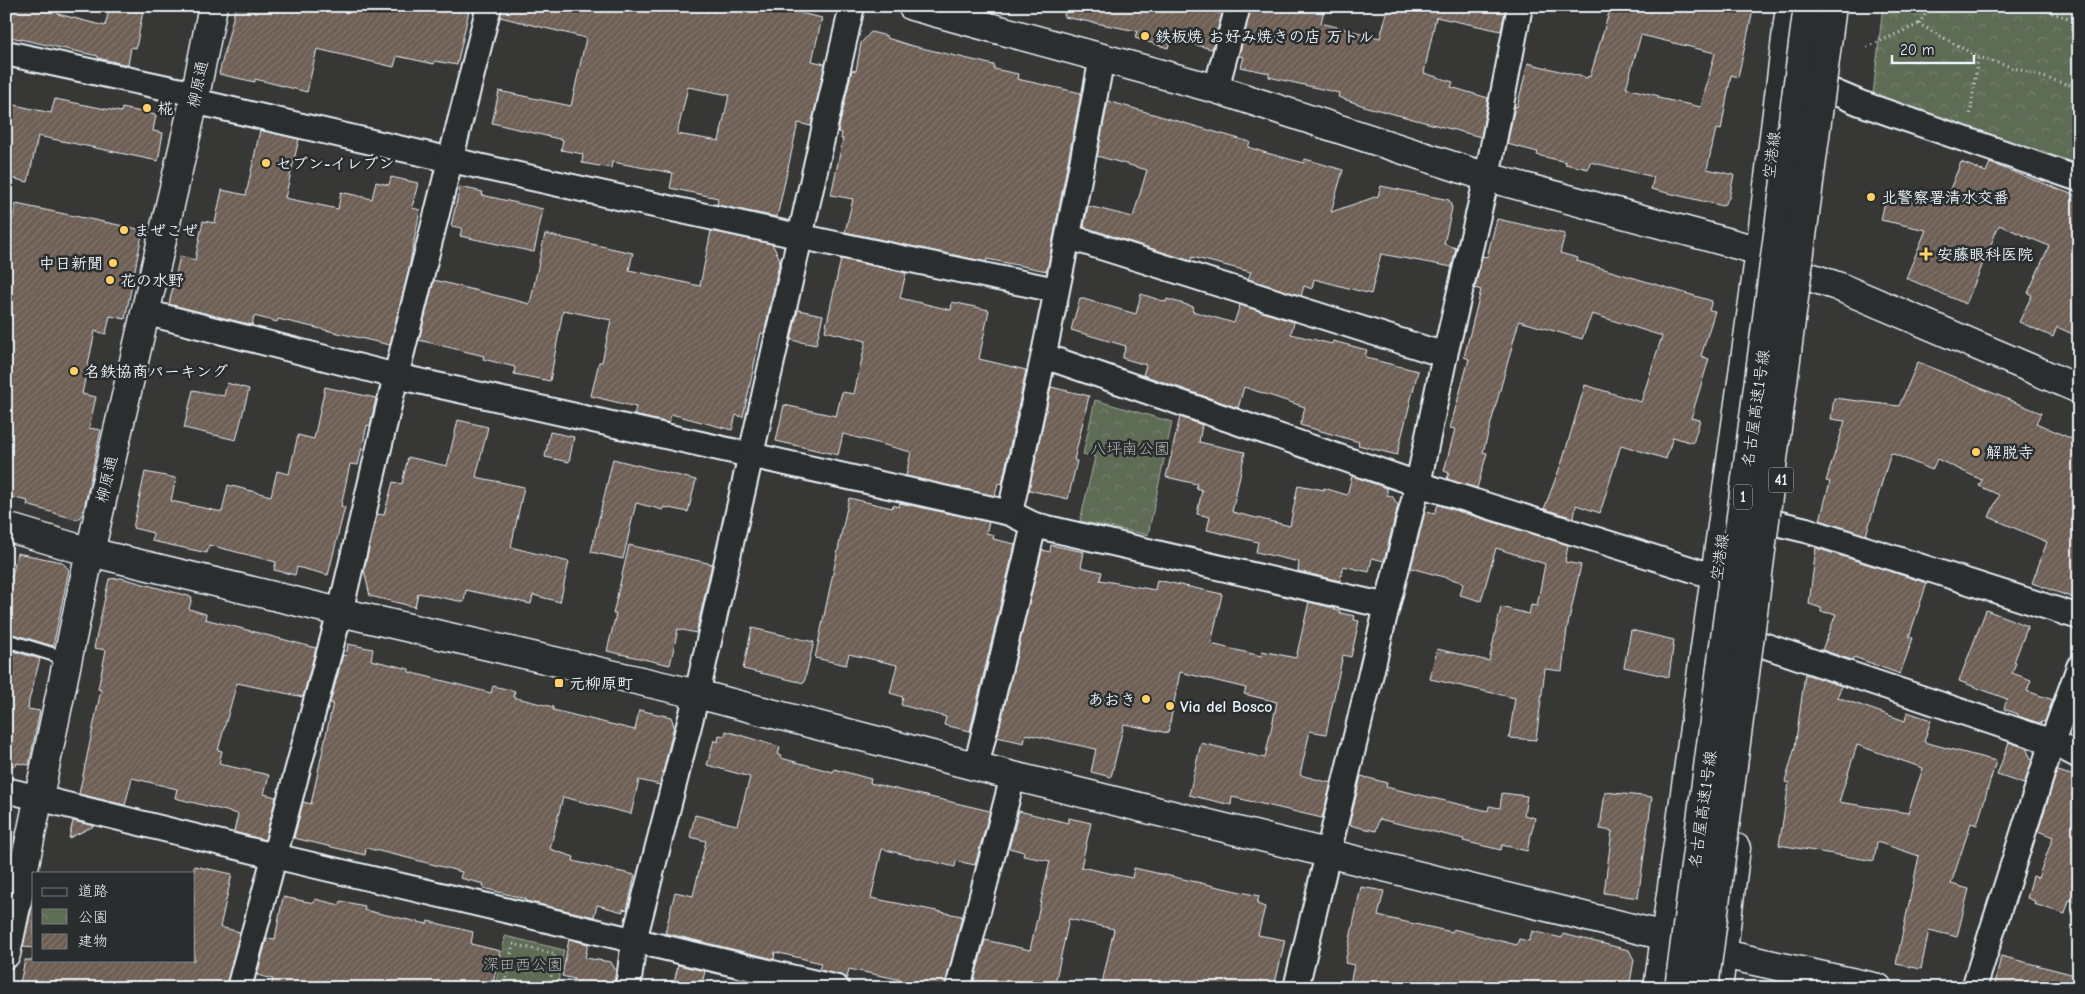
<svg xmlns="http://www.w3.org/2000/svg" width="2085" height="994" viewBox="0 0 2085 994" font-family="'Comic Neue','Klee One',sans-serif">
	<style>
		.park { fill: url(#park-crowns); stroke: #a3aea6 }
		.building { fill: url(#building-hatch); stroke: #e8f1f8; fill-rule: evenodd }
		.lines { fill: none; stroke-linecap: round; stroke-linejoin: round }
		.service-casing { stroke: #e8f1f8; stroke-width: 16 }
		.minor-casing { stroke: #e8f1f8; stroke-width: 28 }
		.tertiary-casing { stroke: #e8f1f8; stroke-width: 31 }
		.trunk-casing { stroke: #e8f1f8; stroke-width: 31 }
		.path { stroke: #e8f1f8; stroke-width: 3; stroke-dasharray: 1 4; stroke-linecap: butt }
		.service { stroke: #2a2d2e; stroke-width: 12 }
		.minor { stroke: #2a2d2e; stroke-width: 24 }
		.tertiary { stroke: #2a2d2e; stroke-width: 28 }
		.trunk { stroke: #2a2d2e; stroke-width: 28 }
		.motorway-bridge-casing { stroke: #e8f1f8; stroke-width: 31; stroke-linecap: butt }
		.motorway-bridge { stroke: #2a2d2e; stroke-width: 28 }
		.poi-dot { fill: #ffd166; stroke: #2a2d2e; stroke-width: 2 }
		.labels { text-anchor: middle; stroke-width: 5; stroke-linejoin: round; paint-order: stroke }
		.shield { fill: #2a2d2e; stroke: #afb6bb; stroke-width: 1 }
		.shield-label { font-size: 15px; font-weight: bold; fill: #e8f1f8 }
		.poi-label { font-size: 16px; font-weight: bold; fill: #e8f1f8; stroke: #2a2d2e; text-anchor: start }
		.street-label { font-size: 16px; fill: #e8f1f8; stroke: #2a2d2e }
		.park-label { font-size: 16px; fill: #aab5ae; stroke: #2a2d2e }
	</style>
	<defs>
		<pattern id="park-crowns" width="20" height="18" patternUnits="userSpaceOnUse" patternTransform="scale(1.25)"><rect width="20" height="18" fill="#5e6c54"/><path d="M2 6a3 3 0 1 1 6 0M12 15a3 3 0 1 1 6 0" fill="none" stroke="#75816d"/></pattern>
		<pattern id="building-hatch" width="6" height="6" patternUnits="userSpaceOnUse" patternTransform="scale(1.25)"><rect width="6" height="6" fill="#6d5e54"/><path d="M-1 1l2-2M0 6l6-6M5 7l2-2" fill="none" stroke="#82766d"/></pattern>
	</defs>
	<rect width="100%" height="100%" fill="#373736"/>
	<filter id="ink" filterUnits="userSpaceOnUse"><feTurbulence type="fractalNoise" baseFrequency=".02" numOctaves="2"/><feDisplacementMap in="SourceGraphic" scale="10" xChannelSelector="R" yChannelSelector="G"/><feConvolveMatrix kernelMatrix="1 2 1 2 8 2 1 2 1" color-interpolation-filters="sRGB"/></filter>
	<g filter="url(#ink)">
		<g class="park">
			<polygon points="1883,6 2079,6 2079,167 1873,94"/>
			<polygon points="1095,400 1172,422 1148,535 1080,521 1095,457 1083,454"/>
			<polygon points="505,936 564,950 557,988 495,988"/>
		</g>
		<g class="building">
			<polygon points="6,6 44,6 59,10 58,14 105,26 110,6 144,6 136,48 131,47 128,65 98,58 98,56 6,36"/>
			<polygon points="236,6 470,6 457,65 435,61 434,64 397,56 394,67 317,49 307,92 255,79 255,82 219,74"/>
			<path d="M502,6H760L786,12L787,10L822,18L812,61L825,64L811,126L798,123L777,217L717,205L718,198L670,188L673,173L612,162L611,168L582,163L583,154L561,150L563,140L492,123L499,91L571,106L586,38L500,17ZM688,87L729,95L719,141L677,134Z"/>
			<polygon points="1065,6 1187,6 1222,14 1212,49 1171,39 1168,48 1135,38 1137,31 1064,17"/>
			<polygon points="1251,6 1325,6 1321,23 1380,38 1389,6 1506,6 1501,31 1436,17 1424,73 1453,82 1451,87 1488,98 1481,137 1367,107 1338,97 1339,93 1269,77 1269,73 1241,67 1244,57 1239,56"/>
			<path d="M1611,6H1754L1738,77L1731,75L1721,130L1716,129L1707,169L1734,175L1729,198L1723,206L1651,189L1654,177L1590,162L1588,169L1565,164L1566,162L1537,155L1538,152L1507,144L1515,106L1517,107L1528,63L1587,78L1588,76L1590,77ZM1641,35L1715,53L1701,107L1658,98L1659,96L1626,88Z"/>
			<polygon points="871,32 887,36 887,38 909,45 994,65 994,69 1018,74 1017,79 1081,93 1047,271 987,259 986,262 845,232 853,199 831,195 843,139 841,139 842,133 838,132 852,70 856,71 861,43"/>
			<polygon points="55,99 121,112 122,108 156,115 153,131 163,133 158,161 38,136 28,182 6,177 6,103 51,113"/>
			<polygon points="1108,101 1250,142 1248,147 1263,152 1304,163 1305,159 1343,170 1331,212 1378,196 1381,186 1449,200 1452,208 1444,244 1456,248 1452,267 1381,254 1371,294 1314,279 1312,289 1304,286 1301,296 1248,279 1251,272 1192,257 1191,261 1184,259 1084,227 1088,206 1133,217 1147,170 1097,156"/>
			<polygon points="260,130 299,139 285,198 338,209 341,192 372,199 376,182 389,185 391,177 418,183 412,208 420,210 408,273 390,345 278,319 277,322 254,316 252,325 169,304 180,256 195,260 203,221 215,223 222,190 246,195"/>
			<polygon points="1961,162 1986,172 1990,163 2079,197 2079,337 2057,327 2053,337 2019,322 2032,295 2028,293 2049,246 1999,225 1966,304 1906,278 1926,230 1881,220 1887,192 1944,204"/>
			<polygon points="460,187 483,192 482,195 543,209 534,252 460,236 462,228 451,226"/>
			<polygon points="16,204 143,230 125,319 110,316 106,334 95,331 82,394 96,397 89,428 101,430 83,513 78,520 27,505 28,501 6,496 6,219 12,221"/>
			<polygon points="1497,219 1565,234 1560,253 1578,258 1577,261 1712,301 1709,310 1715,311 1701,356 1709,359 1691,418 1700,420 1693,443 1673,437 1666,459 1621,445 1600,513 1576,505 1574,518 1544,509 1563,459 1585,385 1641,402 1662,336 1592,314 1582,339 1519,321 1483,452 1487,453 1477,488 1447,479 1449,473 1444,471 1455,429 1450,428 1469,359 1464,357 1481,290 1475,288 1482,256 1487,257"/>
			<polygon points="711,231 772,244 780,259 764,334 761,333 743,417 736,415 732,430 671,414 669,423 634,415 636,407 591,396 599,362 602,362 611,320 563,310 550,381 514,374 515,367 483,359 484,356 419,340 434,280 530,304 545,234 633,253 629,270 700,286"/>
			<polygon points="841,259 906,273 900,298 951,310 952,302 989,310 979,359 1026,370 1002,484 998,483 995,496 906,476 911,452 843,434 838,455 776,441 784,405 836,416 842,392 854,394 866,341 825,331"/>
			<polygon points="1141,294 1166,302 1167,299 1194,307 1192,311 1234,323 1240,305 1294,322 1291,334 1332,344 1333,341 1367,350 1365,356 1370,359 1418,371 1397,455 1358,445 1359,442 1300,425 1305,407 1244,387 1238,408 1143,375 1146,365 1122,358 1126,346 1071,330 1080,298 1136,314"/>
			<polygon points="798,310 823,315 816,345 791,340"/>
			<polygon points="1918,362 2041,413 2036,423 2079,442 2079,600 2032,583 2047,542 1989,517 1999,495 1979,486 1982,480 1937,459 1932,470 1891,453 1866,535 1820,520 1830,482 1826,481 1845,421 1831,419 1834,398 1899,406"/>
			<polygon points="227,383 249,389 236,440 184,428 193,390 224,396"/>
			<polygon points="325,387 376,398 370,426 367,425 358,465 350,464 341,506 345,507 328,575 297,567 295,575 274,570 276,562 209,545 207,553 152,541 153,533 133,528 145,472 176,478 171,501 222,512 228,485 271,496 277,471 289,474 298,435 314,439"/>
			<polygon points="1051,387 1089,396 1074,460 1077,461 1068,499 1029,490"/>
			<polygon points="1180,417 1202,425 1199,442 1245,452 1232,512 1290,526 1298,485 1324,490 1324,488 1347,495 1352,476 1387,488 1387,495 1392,496 1398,505 1384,561 1372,558 1369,572 1343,566 1340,581 1298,571 1299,562 1256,552 1258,542 1207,530 1210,517 1197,514 1202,490 1196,488 1197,484 1166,477"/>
			<polygon points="458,420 488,427 476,477 524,487 511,547 569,562 560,602 533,595 531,604 466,590 464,602 418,593 415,607 370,596 364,570 377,514 384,515 393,482 402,484 408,457 447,466"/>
			<polygon points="550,432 574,437 569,462 545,457"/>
			<polygon points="613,459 696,480 688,512 664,507 663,510 636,503 623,559 591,552"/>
			<polygon points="849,498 892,508 893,505 899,507 900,503 989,522 986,533 994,535 993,539 1015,544 970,731 944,725 946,717 901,705 903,697 890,693 897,665 849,654 846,665 815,658"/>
			<polygon points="1438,505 1568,545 1565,562 1581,565 1567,629 1562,671 1545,669 1536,740 1509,738 1515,698 1430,679 1437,649 1489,661 1501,607 1529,614 1531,605 1537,606 1545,564 1496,548 1481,601 1460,595 1463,584 1458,581 1411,568 1425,511 1434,514"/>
			<polygon points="629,545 712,564 696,633 678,629 670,665 607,651 616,614 613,614"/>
			<polygon points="1051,545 1084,552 1081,567 1102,572 1100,580 1155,590 1157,580 1222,594 1211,644 1261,656 1262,651 1296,658 1309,602 1334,608 1334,610 1340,611 1340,613 1355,616 1354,620 1359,621 1351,657 1343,655 1326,734 1310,731 1300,775 1331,783 1322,818 1232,797 1231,805 1189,795 1201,743 1265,758 1277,702 1244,694 1246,688 1180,672 1168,733 1124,724 1111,777 1091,772 1096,749 1026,734 1024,743 997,737 1042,550 1050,552"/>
			<polygon points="1816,548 1927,583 1909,637 1913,638 1900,674 1854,657 1852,660 1822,650 1836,614 1821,612 1821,608 1809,604"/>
			<polygon points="17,553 62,562 69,570 53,646 6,632 6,590 9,576 12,577"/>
			<polygon points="121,578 192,597 189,609 206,614 205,619 316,648 303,697 237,683 218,750 222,751 219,764 269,775 264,794 276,797 265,840 234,832 238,814 175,798 177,789 132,778 125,805 79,794 101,690 98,689 106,650 94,648 109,579"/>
			<polygon points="1986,610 2028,626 2014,662 2016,663 2012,673 2031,680 2027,691 2053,700 2045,721 2039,723 2018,716 2018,714 2004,709 2007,699 1959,681"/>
			<polygon points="752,628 814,642 804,683 743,669"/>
			<polygon points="1631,630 1674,640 1669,677 1624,667"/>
			<polygon points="348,644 373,649 371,660 409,669 409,672 491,693 493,686 515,691 513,697 553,707 553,710 635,730 639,710 671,717 674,726 660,785 639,780 631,814 563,797 550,849 574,857 573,861 635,875 627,910 623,909 623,912 597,905 594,917 525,901 526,899 483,888 484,884 460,878 462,872 408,858 366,848 365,855 294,838 303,802 311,804 333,703 330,703 343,655 346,656"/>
			<polygon points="6,649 40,659 29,700 28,709 40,711 29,765 17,763 16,766 6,765"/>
			<path d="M1805,674L1842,686L1837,697L1905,721L1907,712L1931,720L1924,742L1996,761L1977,825L1971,823L1951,884L1969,889L1957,937L1929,930L1921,969L1896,964L1919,856L1877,842L1874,861L1779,845L1789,783L1785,782L1795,747ZM1857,745L1923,768L1908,813L1839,802Z"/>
			<polygon points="2079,708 2079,735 2071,731"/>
			<polygon points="726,731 780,747 778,755 782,756 781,758 833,772 834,769 871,779 870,783 990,811 975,865 956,861 955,867 882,849 871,898 962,916 945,988 900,988 902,980 849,969 847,978 840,975 819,970 821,963 775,952 774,959 665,933 675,892 693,896 706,841 690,837 695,815 737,825 750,777 707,765 714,740 718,742 719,735 725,736"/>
			<polygon points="2009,742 2026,748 2032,761 2024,784 1997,775"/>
			<polygon points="2057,771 2079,777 2079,902 2069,900 2065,914 2034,904 2035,901 2027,898 2033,876 2038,878 2053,837 2038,831"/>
			<polygon points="1361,776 1387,783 1386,787 1488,811 1489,806 1500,808 1502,793 1527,796 1524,815 1535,818 1527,851 1502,845 1501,850 1463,841 1464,839 1379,819 1376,831 1349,825"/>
			<polygon points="1605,792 1652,797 1638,898 1604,893 1612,831 1600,829"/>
			<polygon points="1019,811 1068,823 1069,818 1091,823 1081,867 1132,878 1134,868 1259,896 1257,904 1265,907 1258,935 1285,940 1274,988 1101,988 1114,929 1069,919 1054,988 972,988 985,940 1030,950 1050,861 1023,856 1024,852 1009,848"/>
			<polygon points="9,818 15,834 6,876 6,819"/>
			<polygon points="73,821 94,826 69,838"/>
			<polygon points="194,866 232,874 220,927 240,932 226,988 19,988 25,960 194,960"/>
			<polygon points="1361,887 1384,891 1378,916 1452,932 1453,929 1517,945 1519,939 1529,941 1532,931 1562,938 1563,934 1629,950 1634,960 1629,988 1349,988 1354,965 1345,963"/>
			<polygon points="283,897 314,903 315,899 340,905 341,901 365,906 364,910 427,924 428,921 473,932 471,944 500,951 492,988 271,988 273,979 257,975 267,938 275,939"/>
			<polygon points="34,898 34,948 23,947"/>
			<polygon points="569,939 588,944 585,958 611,962 616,971 613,988 572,988 574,979 562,976"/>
			<polygon points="2001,956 2079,976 2079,988 1998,988 1998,985 1995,984"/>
			<polygon points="678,965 705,971 701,988 673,988"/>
		</g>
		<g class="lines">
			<defs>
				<polyline id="service" points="6,640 68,659"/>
				<g id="minor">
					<polyline points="6,53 195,94"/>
					<polyline points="1216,89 1238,6"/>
					<polyline points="1829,90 1860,103 2079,179"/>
					<path d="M194,101C481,168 768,231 1056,290"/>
					<polyline points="1069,237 1445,355"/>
					<polyline points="144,312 396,376 1010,513 1034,525 1387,606"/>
					<polyline points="1044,356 1418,484 1716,577"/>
					<path d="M1010,513C1043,362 1074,210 1102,57"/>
					<polyline points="1776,523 1806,530 2079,617"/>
					<polyline points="1760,644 2052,742 2079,756"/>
					<polyline points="976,767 1034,525"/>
					<polyline points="6,790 274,856 837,988"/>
					<polyline points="239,988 340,612 396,376 489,6"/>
					<polyline points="628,988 634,940 697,694 852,6"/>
					<polyline points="958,988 1013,776"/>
					<polyline points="1296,988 1387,606 1418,484 1445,355 1487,177 1520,6"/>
					<polyline points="1974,988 2052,742 2079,667"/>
				</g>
				<g id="tertiary">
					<polyline points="912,6 1216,89 1487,177 1760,251 1807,276 1837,286 2079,389"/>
					<polyline points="6,527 90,552 340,612 697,694 1013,776 1665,936 1723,954 1878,988"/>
					<polyline points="6,954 90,552 194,101 213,6"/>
				</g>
				<g id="trunk">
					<polyline points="1658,988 1760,251 1790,6"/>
					<polyline points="1718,988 1736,848"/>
				</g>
			</defs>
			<use href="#service" class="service-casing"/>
			<use href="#minor" class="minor-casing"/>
			<use href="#tertiary" class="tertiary-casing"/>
			<use href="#trunk" class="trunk-casing"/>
			<g class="path">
				<polyline points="1930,6 1919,24 1978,57 1970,116"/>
				<polyline points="2028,6 2079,21"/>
				<polyline points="1867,47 1919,24"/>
				<polyline points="1978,57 2079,88"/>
				<polyline points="504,988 513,944 555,954 549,988"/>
			</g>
			<use href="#service" class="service"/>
			<use href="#minor" class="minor"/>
			<use href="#tertiary" class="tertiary"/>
			<use href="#trunk" class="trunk"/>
			<defs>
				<g id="motorway-bridge">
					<polyline points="1679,988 1808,6"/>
					<polyline points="1704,988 1832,6"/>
				</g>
			</defs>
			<use href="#motorway-bridge" class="motorway-bridge-casing"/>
			<use href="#motorway-bridge" class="motorway-bridge"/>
		</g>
	</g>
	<g class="poi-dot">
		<circle cx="1145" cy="36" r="5"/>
		<circle cx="147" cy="108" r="5"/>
		<circle cx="266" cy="163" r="5"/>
		<circle cx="1871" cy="197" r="5"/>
		<circle cx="124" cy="230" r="5"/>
		<path d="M1923.5 246.5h5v5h5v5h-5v5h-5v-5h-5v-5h5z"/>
		<circle cx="113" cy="263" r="5"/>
		<circle cx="110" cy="280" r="5"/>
		<circle cx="74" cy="371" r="5"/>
		<circle cx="1976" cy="452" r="5"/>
		<rect x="554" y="678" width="10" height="10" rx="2.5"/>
		<circle cx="1146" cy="699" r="5"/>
		<circle cx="1170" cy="706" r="5"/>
	</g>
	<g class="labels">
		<g class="shield">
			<rect x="1768.5" y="467.5" width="25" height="25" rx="4"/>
			<rect x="1734" y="484.5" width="18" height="25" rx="4"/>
		</g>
		<g class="shield-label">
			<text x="1781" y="485">41</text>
			<text x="1743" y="502">1</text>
		</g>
		<g class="poi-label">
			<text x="1155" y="42">鉄板焼 お好み焼きの店 万トル</text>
			<text x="157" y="114">椛</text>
			<text x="276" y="169">セブン-イレブン</text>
			<text x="1881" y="203">北警察署清水交番</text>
			<text x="134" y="236">まぜこぜ</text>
			<text x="1937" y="260">安藤眼科医院</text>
			<text x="103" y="269" text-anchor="end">中日新聞</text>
			<text x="120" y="286">花の水野</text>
			<text x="84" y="377">名鉄協商パーキング</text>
			<text x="1986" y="458">解脱寺</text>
			<text x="569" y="689">元柳原町</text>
			<text x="1136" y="705" text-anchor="end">あおき</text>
			<text x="1180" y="712">Via del Bosco</text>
		</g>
		<g class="street-label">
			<text transform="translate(197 84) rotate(-78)" y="6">柳原通</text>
			<text transform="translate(1771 155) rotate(-83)" y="6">空港線</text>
			<text transform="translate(1755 408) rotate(-82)" y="6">名古屋高速1号線</text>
			<text transform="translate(106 479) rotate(-77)" y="6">柳原通</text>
			<text transform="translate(1719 557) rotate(-82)" y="6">空港線</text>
			<text transform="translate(1702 809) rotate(-82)" y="6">名古屋高速1号線</text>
		</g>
		<g class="park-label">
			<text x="1130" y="454">八坪南公園</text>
			<text x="523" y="970">深田西公園</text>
		</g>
	</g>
	<rect width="2085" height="994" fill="none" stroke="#2a2d2e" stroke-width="25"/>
	<rect x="12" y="12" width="2060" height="969" fill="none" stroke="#e8f1f8" stroke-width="2" filter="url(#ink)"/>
	<rect x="32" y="872" width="162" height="90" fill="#2a2d2e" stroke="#767b7f"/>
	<rect x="42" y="888" width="25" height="8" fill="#2a2d2e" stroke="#767b7f"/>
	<text x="78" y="896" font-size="15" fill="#e8f1f8">道路</text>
	<rect x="42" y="909" width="25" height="15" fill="url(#park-crowns)" stroke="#767b7f"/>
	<text x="78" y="922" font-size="15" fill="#e8f1f8">公園</text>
	<rect x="42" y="934" width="25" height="15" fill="url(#building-hatch)" stroke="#767b7f"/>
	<text x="78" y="946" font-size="15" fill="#e8f1f8">建物</text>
	<path d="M1892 55v8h82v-8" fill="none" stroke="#e8f1f8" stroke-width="2.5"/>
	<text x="1900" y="55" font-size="15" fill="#e8f1f8" stroke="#2a2d2e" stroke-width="4" paint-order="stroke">20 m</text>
</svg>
